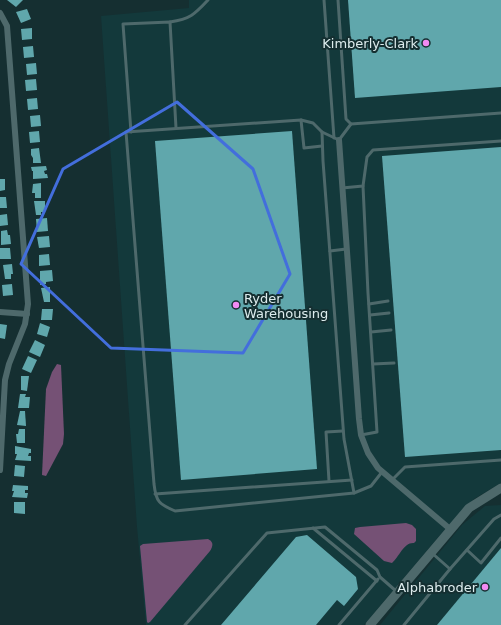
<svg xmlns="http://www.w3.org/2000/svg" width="501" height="625" viewBox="0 0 501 625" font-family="'DejaVu Sans',sans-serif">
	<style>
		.built { fill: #13393b }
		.water { fill: #755175 }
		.building { fill: #60a7ac }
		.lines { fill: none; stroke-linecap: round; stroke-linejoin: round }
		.lane { stroke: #4e696b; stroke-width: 3 }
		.street { stroke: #4e696b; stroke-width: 6 }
		.secondary { stroke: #4e696b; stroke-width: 9 }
		.marked { fill: none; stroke: #436edc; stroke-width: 3; stroke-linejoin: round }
		.poi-dot { fill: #f28af3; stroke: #152f31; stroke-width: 1.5 }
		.labels { text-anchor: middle; stroke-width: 4; stroke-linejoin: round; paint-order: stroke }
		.poi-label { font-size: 13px; fill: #ddeced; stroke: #152f31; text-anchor: end }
	</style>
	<rect width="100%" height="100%" fill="#152f31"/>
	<g class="built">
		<polygon points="189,0 501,0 501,483 474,499 441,534 364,625 146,625 137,527 101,16 189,8"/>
		<polygon points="501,505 501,625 380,625 462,525 485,506"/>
	</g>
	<g class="water">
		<polygon points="57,364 61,365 64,434 63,444 46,476 42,475 46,389 52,372"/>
		<path d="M406,523L412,525L416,529V541L414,543C404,542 399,557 392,563L384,561L354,534L355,528L360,527Z"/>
		<path d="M208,539C214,542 213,546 210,551L150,622L148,623L147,622L140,546L143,544Z"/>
	</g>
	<g class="building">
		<polygon points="7,0 23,0 16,7"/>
		<polygon points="348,0 501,0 501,87 355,98"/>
		<polygon points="27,9 31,19 21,23 16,12"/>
		<polygon points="32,28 32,39 22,40 21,29"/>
		<polygon points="33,46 34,57 24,58 23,47"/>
		<polygon points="36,63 37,74 27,75 26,64"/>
		<polygon points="36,79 37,90 26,91 25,80"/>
		<polygon points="37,98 38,109 28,110 27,99"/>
		<polygon points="40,115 41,126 31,127 30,116"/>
		<polygon points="39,131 40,142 30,143 29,132"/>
		<polygon points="292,131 317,469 181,480 155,141"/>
		<polygon points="501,147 501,450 405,457 382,156"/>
		<polygon points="39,148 41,163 33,163 33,158 31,155 31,149"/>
		<polygon points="46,166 47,170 44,171 45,174 47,174 48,178 33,179 33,171 32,171 31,167"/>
		<polygon points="0,179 5,179 5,190 0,191"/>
		<polygon points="41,183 41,198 35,198 35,193 32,193 33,184"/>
		<polygon points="0,197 6,197 7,208 0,208"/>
		<polygon points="34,201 45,201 45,212 41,212 41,215 36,215"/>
		<polygon points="7,214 8,225 0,226 0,215"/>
		<polygon points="47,218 48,231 37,232 36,219"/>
		<polygon points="7,230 8,235 10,235 11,244 1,245 1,231"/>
		<polygon points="49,236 50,247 39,248 37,237"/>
		<polygon points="0,248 10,248 11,259 0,259"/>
		<polygon points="49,254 50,265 39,266 39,255"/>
		<polygon points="12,264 13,274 11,274 11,279 5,279 3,265"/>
		<polygon points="52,270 53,281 46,282 46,284 40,285 40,271"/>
		<polygon points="12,284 13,295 3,296 2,285"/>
		<polygon points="50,287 50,302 44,302 41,288"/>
		<polygon points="42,309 53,309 52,320 41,320"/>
		<polygon points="40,323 50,327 47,337 37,334"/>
		<polygon points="0,324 7,325 5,339 0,338"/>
		<polygon points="35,340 45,345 40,357 29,352"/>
		<polygon points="28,356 37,360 31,373 22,369"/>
		<polygon points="21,376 29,376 27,391 21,390"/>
		<polygon points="20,394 26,394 25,397 30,397 29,408 18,408"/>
		<polygon points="20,411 25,411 26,426 17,425"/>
		<polygon points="19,429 25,429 25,443 17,443 16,434 18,434"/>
		<polygon points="15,446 31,449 31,453 29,453 28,456 31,456 31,461 15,460 17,454 15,454"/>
		<polygon points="15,465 25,466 24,477 14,476"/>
		<polygon points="13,485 28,486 28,490 25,490 25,493 28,493 27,498 12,497 14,491 12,491"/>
		<polygon points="14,502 25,502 25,514 14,513"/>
		<polygon points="307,535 356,577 358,589 344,606 337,600 316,625 221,625 296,537"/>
		<polygon points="501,548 501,625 437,625"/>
	</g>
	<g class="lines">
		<g class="lane">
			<polyline points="324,0 334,138"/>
			<path d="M338,0L346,119L351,124L339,140L322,132L313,123L301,120L126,132L154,484C156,502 159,504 175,511L354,493L371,486L382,472"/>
			<path d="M170,22C190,19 194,15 208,0"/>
			<polyline points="301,120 304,148 322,146"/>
			<polyline points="351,124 501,113"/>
			<polyline points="131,132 123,24 170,22 176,128"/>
			<polyline points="322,132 323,161 344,439 354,493"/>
			<polyline points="342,188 363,186 367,157 373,150 501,141"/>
			<polyline points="330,251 346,249"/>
			<polyline points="369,304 388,301"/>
			<polyline points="370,315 389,313"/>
			<polyline points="371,332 391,330"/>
			<polyline points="373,364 394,363"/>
			<polyline points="361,435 377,432 368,293 363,186"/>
			<polyline points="392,480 405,467 501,460"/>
			<polyline points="329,481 326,432 343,431"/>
			<polyline points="155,494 352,480"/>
			<polyline points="313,528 377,581"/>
			<polyline points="467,550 481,563 501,538"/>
			<polyline points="450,569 494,519 501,515"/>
			<polyline points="185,625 267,533 325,527 377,570 380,577 396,591"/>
			<polyline points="339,625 378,579"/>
			<polyline points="404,625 450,569 433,554"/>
		</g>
		<g class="street">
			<polyline points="0,13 7,26 28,304 25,324 9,364 5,380 0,470"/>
			<polyline points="339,140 359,419 361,435 368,453 378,468 450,529"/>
			<polyline points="0,312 27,314"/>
		</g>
		<polyline class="secondary" points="370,625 469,508 501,488"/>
	</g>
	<path class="marked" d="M177,102L253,169L290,274L243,353L111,348L21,264L63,169Z"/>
	<g class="poi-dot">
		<circle cx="426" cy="43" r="4"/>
		<circle cx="236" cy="305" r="4"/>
		<circle cx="485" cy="587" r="4"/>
	</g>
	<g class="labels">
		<g class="poi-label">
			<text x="418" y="48">Kimberly-Clark</text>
			<text x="244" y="303" text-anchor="start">Ryder<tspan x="244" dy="15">Warehousing</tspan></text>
			<text x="477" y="592">Alphabroder</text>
		</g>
	</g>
</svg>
